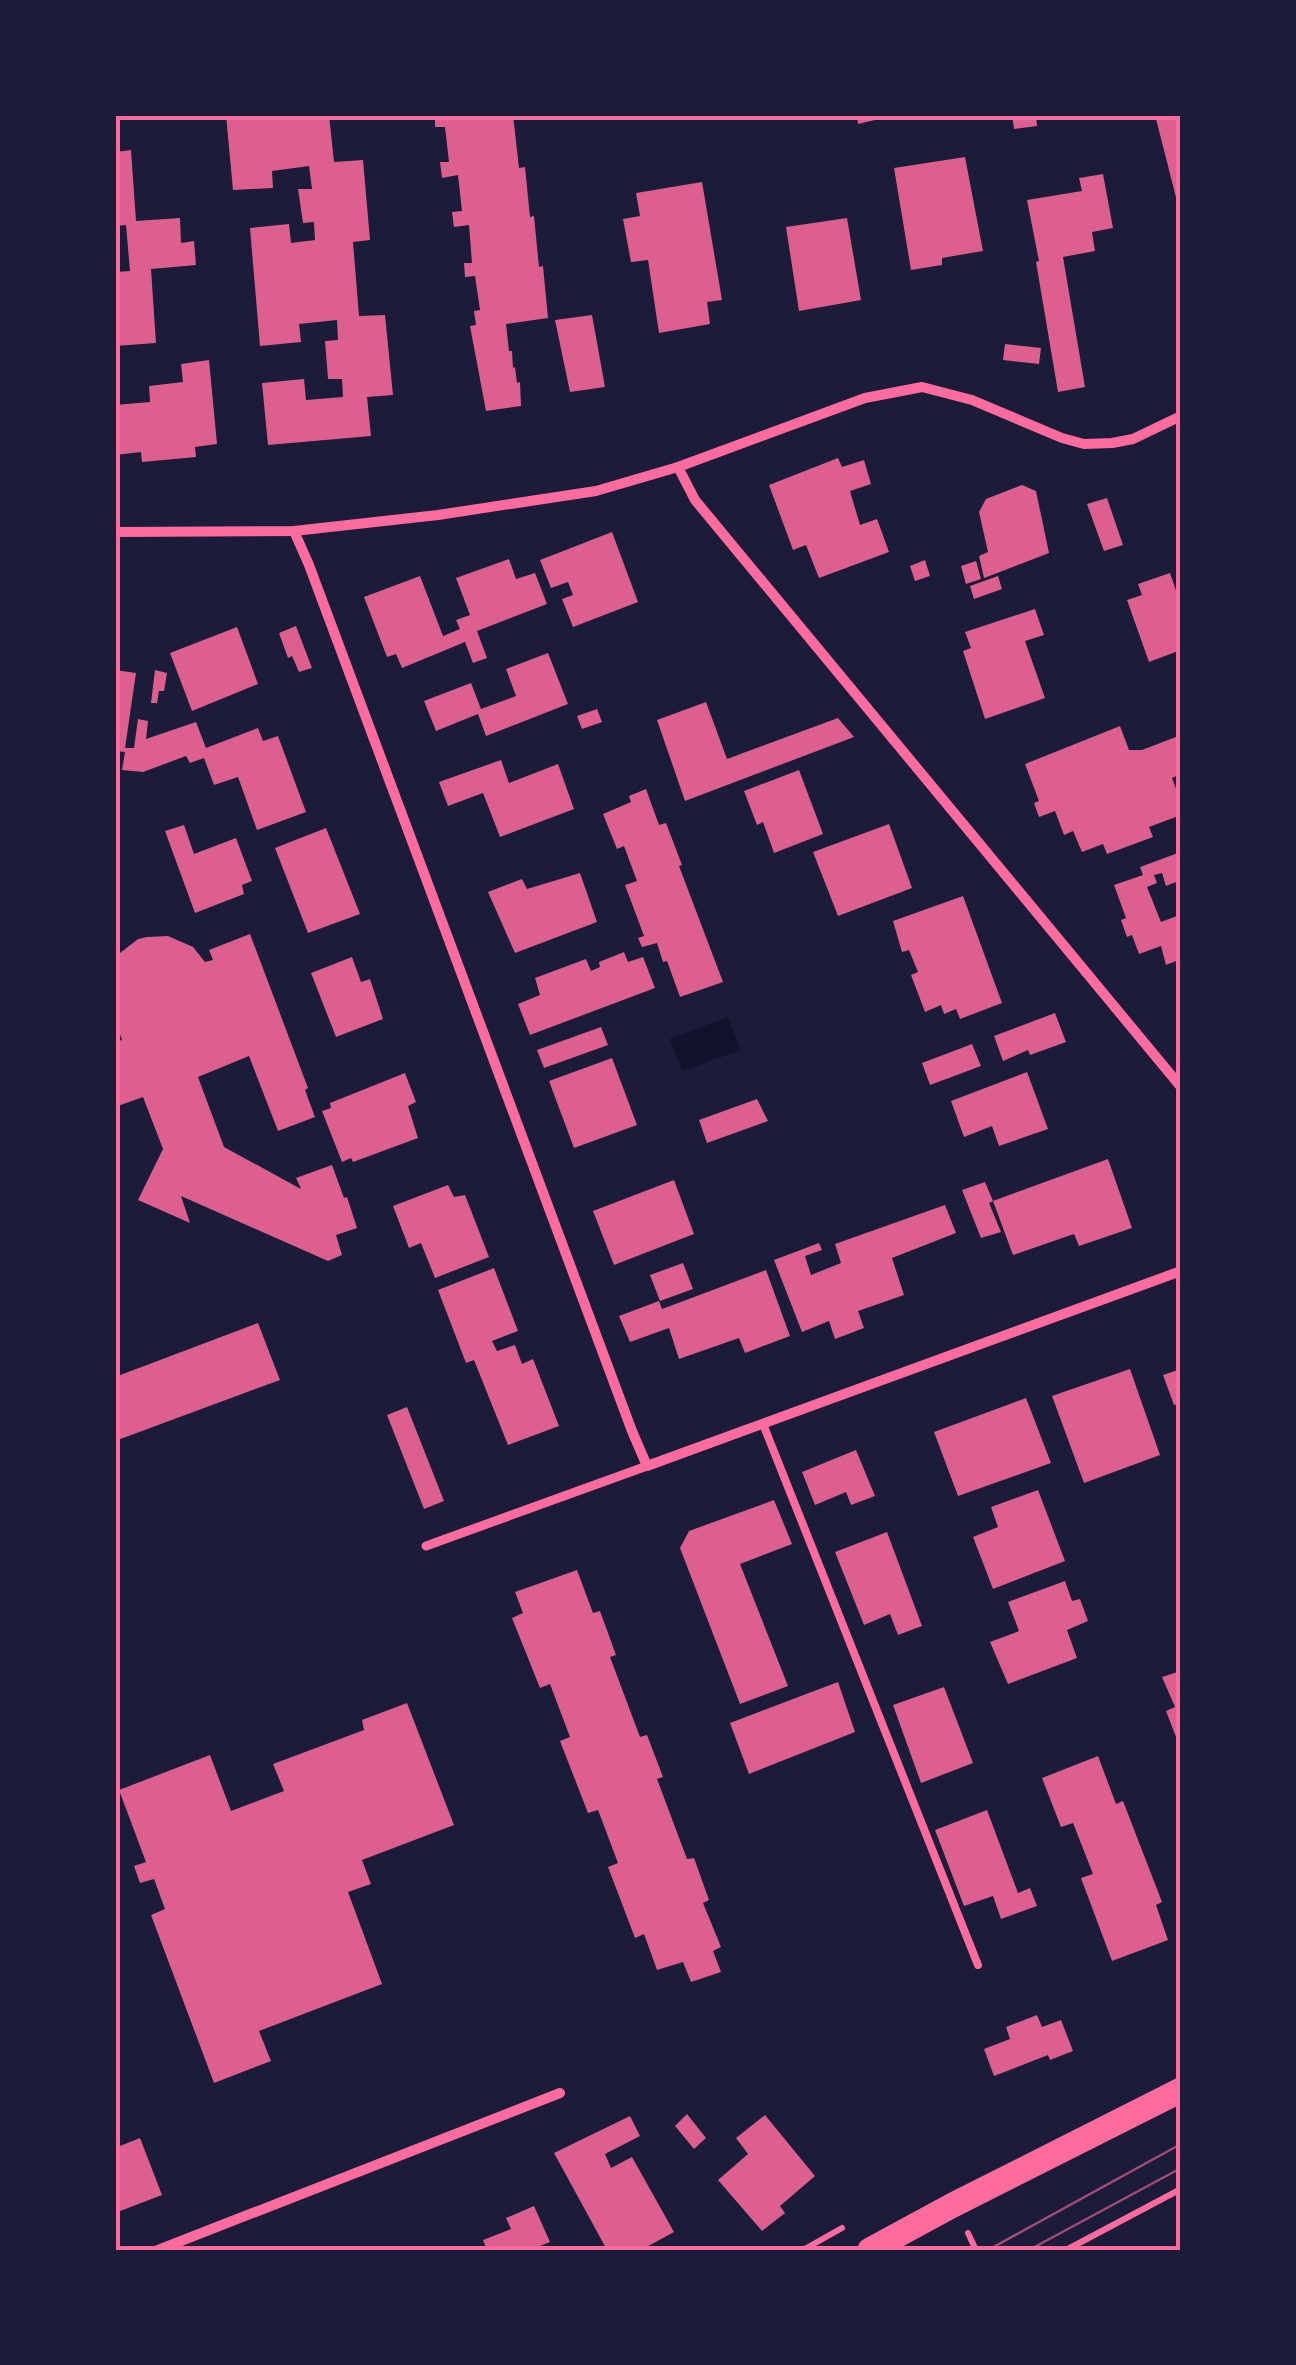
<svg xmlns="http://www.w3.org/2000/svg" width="1296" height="2365" viewBox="0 0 1296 2365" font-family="Mulish,sans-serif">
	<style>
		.water { fill: #12122b }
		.building { fill: #dd5f8e }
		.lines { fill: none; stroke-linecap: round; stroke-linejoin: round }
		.path { stroke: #ff6b9d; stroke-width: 6 }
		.service { stroke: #ff6b9d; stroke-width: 8 }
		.pedestrian { stroke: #ff6b9d; stroke-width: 9 }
		.minor { stroke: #ff6b9d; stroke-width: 10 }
		.primary { stroke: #ff6b9d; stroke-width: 25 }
		.tram { stroke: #a44b75; stroke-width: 2.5 }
		.neatline { fill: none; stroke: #ff6b9d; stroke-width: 4 }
	</style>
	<rect width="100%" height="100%" fill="#1b1b3a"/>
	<polygon class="water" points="728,1017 741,1050 682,1071 670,1039"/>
	<g class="building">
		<polygon points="226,115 329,115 334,162 363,160 370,240 353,242 359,316 385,315 393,395 367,397 371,436 268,445 262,383 304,379 306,400 343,397 342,379 328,379 325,341 338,340 337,320 299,324 301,342 260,346 250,228 289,224 291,243 315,240 314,222 303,223 298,189 312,189 309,166 272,171 273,188 233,190"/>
		<polygon points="435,115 513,115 519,168 525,167 530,217 534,216 539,267 543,266 548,318 506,324 509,351 512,351 513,368 515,367 517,383 520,382 521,406 486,411 470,326 476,325 474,311 480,310 475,276 465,277 464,263 472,263 469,225 454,227 452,212 462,211 458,175 442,178 440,162 449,162 445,127 435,127"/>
		<polygon points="857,115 891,115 892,116 858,124"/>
		<polygon points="1012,115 1036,115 1037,126 1014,129"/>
		<polygon points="1155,115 1181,115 1181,213 1180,213"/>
		<polygon points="131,150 136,221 180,218 181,243 194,241 196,265 151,269 156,343 115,346 115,272 130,271 126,225 115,226 115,152"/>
		<polygon points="965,157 983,251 942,258 942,265 911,270 894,168"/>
		<polygon points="1103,174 1113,228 1092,232 1095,251 1063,257 1085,387 1058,392 1036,262 1039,261 1027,200 1082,191 1079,178"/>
		<polygon points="702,182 722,300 707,302 710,324 659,333 648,260 631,262 623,219 640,216 636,193"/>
		<polygon points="847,218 861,300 799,311 786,227"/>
		<polygon points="592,315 605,387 570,392 555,320"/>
		<polygon points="1005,344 1041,348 1039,364 1003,360"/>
		<polygon points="209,360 217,444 195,447 196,457 142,462 141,452 115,455 115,405 150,402 149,386 183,382 181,364"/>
		<polygon points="838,458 842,467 864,460 871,484 850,491 860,525 877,519 889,552 819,578 806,545 793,550 769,485"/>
		<polygon points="1022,485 1036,491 1049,553 984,578 979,556 988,552 979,512 986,499"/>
		<polygon points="1107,498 1123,545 1104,551 1087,504"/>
		<polygon points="612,532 638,602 573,627 562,599 573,595 568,582 551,588 540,560"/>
		<polygon points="509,559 516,579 535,573 547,604 477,631 487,658 473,663 465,642 402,668 396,654 387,657 364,597 420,576 443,636 460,629 456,620 470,615 456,578"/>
		<polygon points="925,560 930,576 915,581 910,566"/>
		<polygon points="976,561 981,579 966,584 961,566"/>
		<polygon points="1170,573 1181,605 1181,650 1149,662 1127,600 1142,595 1138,584"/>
		<polygon points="998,576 1002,589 974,599 970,586"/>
		<polygon points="1035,609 1044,635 1025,641 1045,698 985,719 963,651 971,648 965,632"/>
		<polygon points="296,626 312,668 299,672 292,656 288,658 279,633"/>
		<polygon points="237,627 258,684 192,711 170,653"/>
		<polygon points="548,653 568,704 486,736 478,714 436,731 424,701 471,683 481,709 516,696 506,669"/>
		<polygon points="115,670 136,673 125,748 134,748 138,719 148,721 146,739 196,722 206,748 258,728 263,741 278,736 306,812 257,830 238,777 214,785 204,758 190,763 186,756 143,772 122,770 125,752 115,751"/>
		<polygon points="155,670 167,673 164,691 159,691 157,703 151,703"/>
		<polygon points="706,702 727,759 838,718 854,737 685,801 657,720"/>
		<polygon points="597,709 602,722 582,729 577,716"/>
		<polygon points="1120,726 1129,750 1142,750 1181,735 1181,774 1172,778 1181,802 1181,815 1149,827 1153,837 1107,854 1103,844 1082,852 1073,831 1064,835 1055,811 1039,817 1034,803 1039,801 1025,764"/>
		<polygon points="501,760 509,783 558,764 574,809 500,837 483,793 448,806 439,782"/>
		<polygon points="799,770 823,834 774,853 763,822 757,825 744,791"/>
		<polygon points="646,789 659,825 666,823 682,865 679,866 723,982 680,997 667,961 663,962 657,943 642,947 638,938 644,936 625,885 637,881 624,846 617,849 603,814 631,802 629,796"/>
		<polygon points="889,824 912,888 838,916 813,852"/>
		<polygon points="184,825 194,854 236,838 252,881 242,885 244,894 195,913 165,831"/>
		<polygon points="326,828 360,914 308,933 275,848"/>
		<polygon points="1178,853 1181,861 1181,880 1166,886 1162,873 1154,875 1157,883 1147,887 1161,922 1177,916 1181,928 1181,959 1166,965 1161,946 1139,954 1132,935 1127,937 1121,920 1126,918 1114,885 1143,875 1140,867"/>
		<polygon points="580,873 597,922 515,953 488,892 522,879 527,889"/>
		<polygon points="963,896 1002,1003 960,1019 956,1009 944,1014 941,1005 925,1012 911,975 918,972 909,950 902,952 893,921"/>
		<polygon points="250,934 308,1088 305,1090 315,1117 278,1131 249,1056 198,1077 224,1147 301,1189 296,1178 332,1165 344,1198 347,1197 357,1228 336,1235 342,1255 328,1261 181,1196 190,1223 138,1200 163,1149 143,1097 115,1107 115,1042 122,1040 115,1019 115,959 120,953 138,939 147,937 168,936 193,947 205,962 213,960 209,950"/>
		<polygon points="624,952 628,962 643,957 655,988 530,1035 518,1004 540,995 535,978 586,959 591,971 600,967 599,962"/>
		<polygon points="352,957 361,982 370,979 383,1019 336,1037 311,973"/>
		<polygon points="1055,1013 1066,1042 1030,1055 1028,1050 1003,1061 994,1036"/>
		<polygon points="601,1027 608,1045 544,1068 537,1050"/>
		<polygon points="972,1044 981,1066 930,1085 922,1063"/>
		<polygon points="612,1058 637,1125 574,1148 549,1081"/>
		<polygon points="1027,1072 1048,1129 999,1146 992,1126 964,1137 951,1101"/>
		<polygon points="405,1073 416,1102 408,1106 418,1138 353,1162 351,1158 342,1162 322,1111 331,1108 330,1103"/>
		<polygon points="757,1099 768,1121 707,1143 699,1120"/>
		<polygon points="1108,1159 1132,1228 1079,1246 1074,1234 1013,1255 993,1201 989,1203 1001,1232 981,1238 962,1190 985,1182 993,1201"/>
		<polygon points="674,1180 694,1234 614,1265 593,1211"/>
		<polygon points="448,1185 454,1197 465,1195 489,1257 435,1278 421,1243 409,1248 393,1206"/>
		<polygon points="945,1205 956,1233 892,1258 904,1295 858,1311 864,1328 835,1339 829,1321 802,1332 774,1260 819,1243 822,1250 805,1256 811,1275 841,1263 835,1244"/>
		<polygon points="683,1263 693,1289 660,1301 650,1275"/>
		<polygon points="494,1268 518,1331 492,1341 497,1351 515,1345 522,1364 533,1359 559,1426 508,1445 474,1360 466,1363 438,1290"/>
		<polygon points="766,1270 790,1336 745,1353 739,1338 679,1359 669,1328 630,1342 619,1316 659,1301 662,1309"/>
		<polygon points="258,1323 280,1380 115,1441 115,1377"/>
		<polygon points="1130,1369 1160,1455 1084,1483 1052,1396"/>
		<polygon points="1181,1369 1181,1403 1174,1405 1163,1375"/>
		<polygon points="1026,1398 1051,1463 958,1496 934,1432"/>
		<polygon points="407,1407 444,1501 424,1509 387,1415"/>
		<polygon points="856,1450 875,1496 851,1505 846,1492 815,1505 802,1472"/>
		<polygon points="1038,1490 1065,1561 993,1589 973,1537 998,1527 991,1507"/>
		<polygon points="774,1500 792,1544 740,1564 788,1686 740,1704 680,1548 689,1531"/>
		<polygon points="887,1532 922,1626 898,1635 890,1614 864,1625 835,1552"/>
		<polygon points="577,1570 593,1613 600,1611 616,1655 610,1657 640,1737 647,1735 663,1777 657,1779 687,1859 694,1858 709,1900 703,1903 721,1947 713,1951 721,1972 691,1982 683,1962 657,1970 644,1934 635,1938 608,1867 618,1863 598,1810 588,1813 560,1741 570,1737 550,1684 540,1688 512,1618 523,1613 515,1592"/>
		<polygon points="1065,1581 1072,1601 1080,1599 1088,1621 1067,1630 1077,1658 1008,1684 990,1642 1019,1631 1008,1602"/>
		<polygon points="1181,1671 1181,1750 1166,1711 1175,1707 1162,1677"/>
		<polygon points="838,1682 855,1732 749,1774 730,1723"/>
		<polygon points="944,1687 973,1763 921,1783 893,1705"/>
		<polygon points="407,1703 454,1825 362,1860 371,1884 348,1892 382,1984 259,2031 271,2061 214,2083 151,1915 165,1909 154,1879 140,1883 134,1866 146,1862 119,1790 210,1755 231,1811 284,1791 273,1764 364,1730 362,1720"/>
		<polygon points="1098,1756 1116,1804 1123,1801 1162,1902 1156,1905 1168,1940 1112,1961 1081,1878 1093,1874 1073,1823 1061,1827 1042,1778"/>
		<polygon points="987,1810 1018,1893 1030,1888 1037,1906 1001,1919 993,1896 964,1906 935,1830"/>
		<polygon points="1037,2015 1042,2027 1061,2020 1073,2051 1050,2060 1048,2055 994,2076 984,2049 1010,2039 1006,2027"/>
		<polygon points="687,2114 706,2138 694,2149 675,2126"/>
		<polygon points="765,2115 815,2176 780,2206 785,2213 762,2231 718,2180 748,2154 736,2138"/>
		<polygon points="630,2116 640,2136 605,2154 611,2168 632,2157 674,2232 641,2250 607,2250 554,2153"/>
		<polygon points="140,2138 162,2195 115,2213 115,2148"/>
		<polygon points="534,2206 550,2242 530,2250 487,2250 483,2240 511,2229 506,2218"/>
	</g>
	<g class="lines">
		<g class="path">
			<polyline points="968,2233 976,2250"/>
			<polyline points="803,2250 842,2228"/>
			<polyline points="1066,2250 1181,2189"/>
		</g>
		<polyline class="service" points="763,1424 978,1965"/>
		<polyline class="pedestrian" points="426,1546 647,1466"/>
		<g class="minor">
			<polyline points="678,467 695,500 1181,1087"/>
			<polyline points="294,531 309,565 632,1431 647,1466 1181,1271"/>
			<polyline points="115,532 294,531 438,515 596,491 678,467 865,398 922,387 972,400 1062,438 1084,444 1112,443 1133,439 1181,416"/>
			<polyline points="158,2250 560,2093"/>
		</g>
		<polyline class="primary" points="870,2250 953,2205 1181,2090"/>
		<g class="tram">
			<polyline points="988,2250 1181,2144"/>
			<polyline points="1029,2250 1181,2168"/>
		</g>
	</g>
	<rect width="1296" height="2365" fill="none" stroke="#1b1b3a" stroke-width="235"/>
	<rect x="118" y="118" width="1060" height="2130" class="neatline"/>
</svg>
